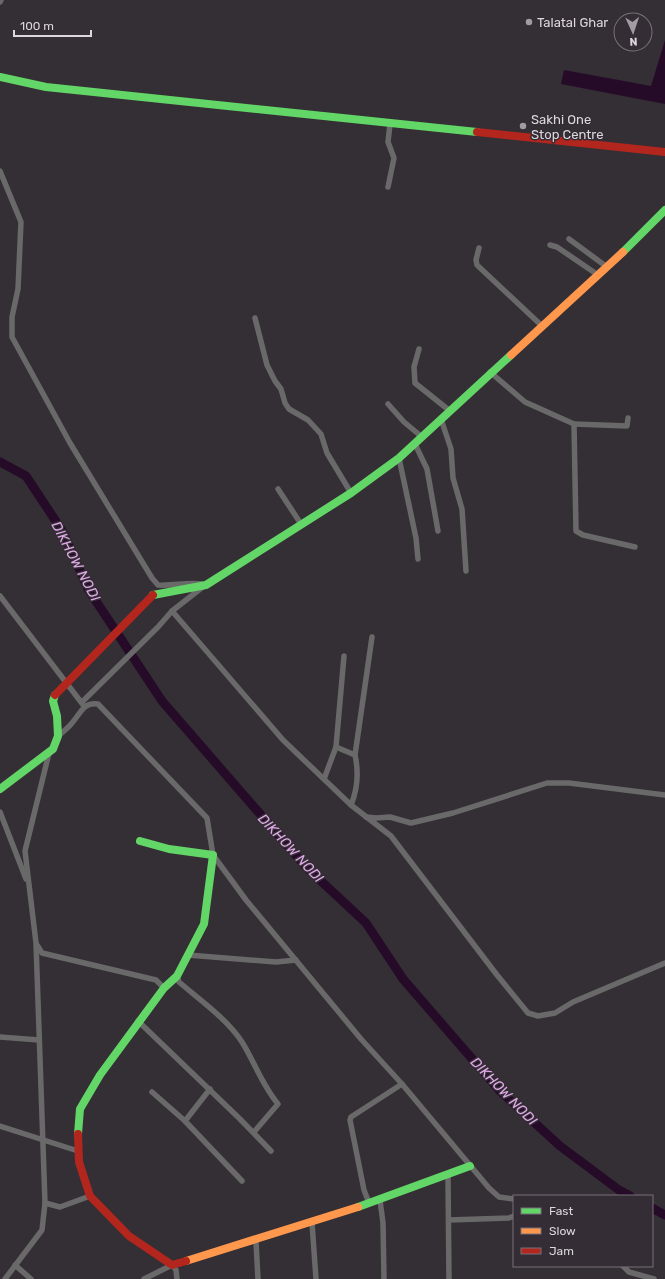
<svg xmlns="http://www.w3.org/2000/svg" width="665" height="1279" viewBox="0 0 665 1279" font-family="Rubik,sans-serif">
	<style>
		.water { fill: #250b28 }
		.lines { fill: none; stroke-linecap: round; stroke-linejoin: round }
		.river { stroke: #250b28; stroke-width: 9 }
		.street { stroke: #6a696a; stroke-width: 5.5 }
		.fast { stroke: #63d668; stroke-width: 8 }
		.slow { stroke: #ff974d; stroke-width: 8 }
		.jam { stroke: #b3261e; stroke-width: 8 }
		.jam-bridge { stroke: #b3261e; stroke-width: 8 }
		.poi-dot { fill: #a19ca2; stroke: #352d36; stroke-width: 1.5 }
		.labels { text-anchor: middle; stroke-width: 3; stroke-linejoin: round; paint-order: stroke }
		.poi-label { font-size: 13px; fill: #dcd7dd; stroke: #352d36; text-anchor: start }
		.water-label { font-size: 14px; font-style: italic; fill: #deaae5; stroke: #352d36 }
	</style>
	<rect width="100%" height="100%" fill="#342f34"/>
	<polygon class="water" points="665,40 665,104 561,84 564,70 651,86"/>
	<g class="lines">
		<g class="river">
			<polyline points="0,462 26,476 63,532 88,589 162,701 307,868 366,923 403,979 500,1091 560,1146 619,1190 630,1196"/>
			<polyline points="652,1208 665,1215"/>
		</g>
		<g class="street">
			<polyline points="0,2 1,0"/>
			<path d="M0,171L21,222L18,289L12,317V337L70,443L152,578L158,585C173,586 187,582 202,584"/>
			<polyline points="388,187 394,158 388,142 390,124"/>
			<polyline points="569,239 607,267"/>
			<polyline points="550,245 557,247 598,275"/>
			<polyline points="479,248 476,260 477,265 542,326"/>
			<polyline points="255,318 267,365 275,381 281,389 285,403 289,409 308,420 321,434 327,453 351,493"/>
			<polyline points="419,349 414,367 415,383 450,411"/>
			<polyline points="490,372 525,402 574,424 576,531 583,535 635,547"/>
			<polyline points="388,404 404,422 422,437"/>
			<polyline points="441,419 451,449 453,478 462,509 466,571"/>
			<polyline points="574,424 627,426 628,418"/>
			<polyline points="415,444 427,469 438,531"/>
			<polyline points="399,458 416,538 418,559"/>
			<polyline points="278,489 301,524"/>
			<polyline points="204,586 172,611 283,740 351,805 391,836 497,975 528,1013 538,1016 555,1013 573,1002 665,963"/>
			<polyline points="0,596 84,706"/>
			<path d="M344,656L336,747L355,755C359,773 358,788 351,805"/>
			<polyline points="82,702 158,627 172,611"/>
			<path d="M58,736C63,732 68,728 72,723C81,713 83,702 98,704L207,818L213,855L246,900L361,1039L402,1084L489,1188L499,1197L514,1199"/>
			<polyline points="355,755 372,637"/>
			<polyline points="324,779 336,747"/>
			<polyline points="0,812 26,879"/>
			<polyline points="366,817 376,818 390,817 411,823 453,813 547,783 569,783 665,795"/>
			<polyline points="37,945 42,953 156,980 164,988"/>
			<polyline points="188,955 276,962 296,960"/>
			<path d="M177,976L179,982C200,1000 227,1019 242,1042C255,1063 262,1085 278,1104L254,1132"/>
			<polyline points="138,1021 240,1119 271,1151"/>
			<polyline points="0,1037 39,1040"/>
			<polyline points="210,1089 185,1121 242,1181"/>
			<polyline points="152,1092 185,1121"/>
			<polyline points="0,1126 78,1151"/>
			<polyline points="448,1175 449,1279"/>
			<polyline points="380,1200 383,1223 384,1279"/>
			<polyline points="45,1203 60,1207 90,1196"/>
			<polyline points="369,1203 364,1190 350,1120 351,1117 402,1084"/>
			<polyline points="449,1220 509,1218 514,1216"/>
			<polyline points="312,1223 316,1279"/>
			<polyline points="256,1242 258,1279"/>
			<polyline points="15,1265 31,1279"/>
			<polyline points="623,1266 629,1272 654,1279"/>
			<polyline points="5,1279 42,1230 45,1203 36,943 25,851 49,753"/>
			<polyline points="144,1279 172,1265 176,1270 177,1279"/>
		</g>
		<g class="fast">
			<polyline points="0,77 46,87 477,132"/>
			<polyline points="623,252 665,210"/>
			<polyline points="153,595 206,585 351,493 399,458 511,355"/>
			<polyline points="0,789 53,749 58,736 57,716 53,701 55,695"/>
			<polyline points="78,1134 80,1109 100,1075 164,988 177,976 204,924 213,855 169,849 140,841"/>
			<polyline points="358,1207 470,1166"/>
		</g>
		<g class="slow">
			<polyline points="511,355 623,252"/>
			<polyline points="186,1261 358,1207"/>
		</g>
		<g class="jam">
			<polyline points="477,132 665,152"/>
			<polyline points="78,1134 79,1162 90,1196 129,1236 172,1265 186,1261"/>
		</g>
		<polyline class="jam-bridge" points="55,695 153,595"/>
	</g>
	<g class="poi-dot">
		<circle cx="529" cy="22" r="4"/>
		<circle cx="523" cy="126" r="4"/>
	</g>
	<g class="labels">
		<g class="poi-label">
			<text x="537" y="27">Talatal Ghar</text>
			<text x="531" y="124">Sakhi One<tspan x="531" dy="15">Stop Centre</tspan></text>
		</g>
		<g class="water-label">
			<text transform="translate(76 561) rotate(62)" y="5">DIKHOW NODI</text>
			<text transform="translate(291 848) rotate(47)" y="5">DIKHOW NODI</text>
			<text transform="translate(504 1091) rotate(46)" y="5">DIKHOW NODI</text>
		</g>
	</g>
	<rect x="513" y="1195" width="140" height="72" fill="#352d36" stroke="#787179"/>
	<rect x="521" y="1208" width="20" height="6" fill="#63d668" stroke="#787179"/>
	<text x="549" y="1215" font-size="12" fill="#dcd7dd">Fast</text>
	<rect x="521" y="1228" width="20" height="6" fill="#ff974d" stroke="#787179"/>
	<text x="549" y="1235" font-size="12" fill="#dcd7dd">Slow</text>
	<rect x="521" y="1248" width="20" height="6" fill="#b3261e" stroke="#787179"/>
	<text x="549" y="1255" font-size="12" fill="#dcd7dd">Jam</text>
	<g transform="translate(633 32) rotate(177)"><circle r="19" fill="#352d36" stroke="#787179"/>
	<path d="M0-3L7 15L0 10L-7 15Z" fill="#a19ca2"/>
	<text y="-6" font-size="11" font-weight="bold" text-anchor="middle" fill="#dcd7dd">N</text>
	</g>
	<path d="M14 30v6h77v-6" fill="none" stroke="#dcd7dd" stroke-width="2"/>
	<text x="20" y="30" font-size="12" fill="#dcd7dd" stroke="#352d36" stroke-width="3" paint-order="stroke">100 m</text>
</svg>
